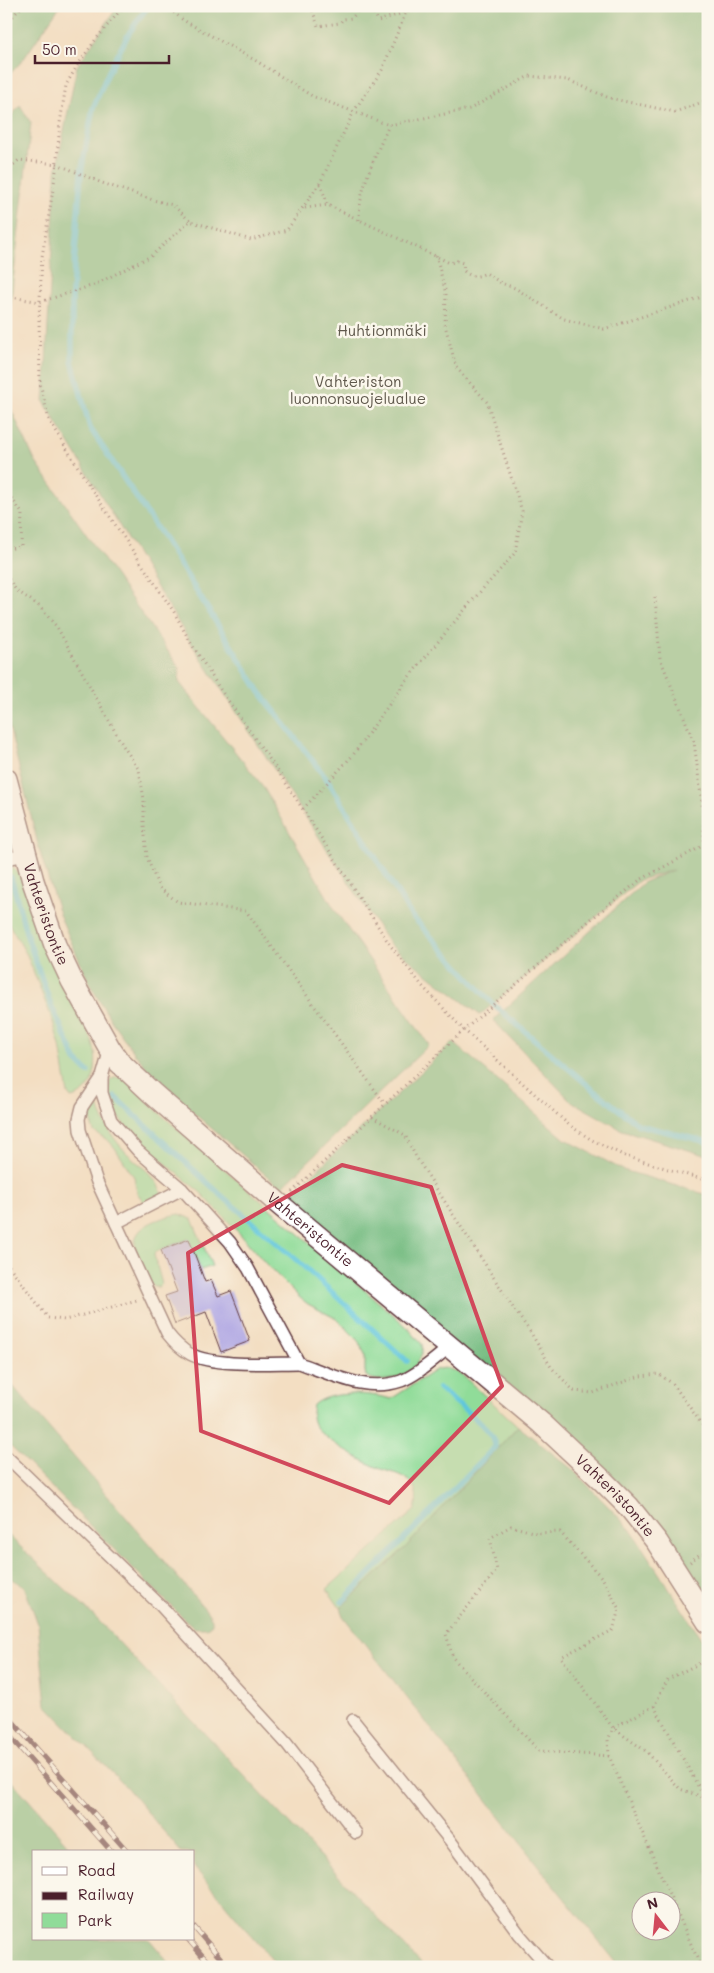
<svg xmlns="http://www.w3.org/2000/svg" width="714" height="1973" viewBox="0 0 714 1973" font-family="Mali,sans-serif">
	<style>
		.green { fill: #90dc99; stroke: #6d7e62 }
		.forest { fill: #74bc81; stroke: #5f6e56; fill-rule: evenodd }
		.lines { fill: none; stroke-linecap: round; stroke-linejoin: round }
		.stream { stroke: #5fc6dc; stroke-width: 5.5 }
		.building { fill: #b6ade4 }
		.lane-casing { stroke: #633c42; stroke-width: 14 }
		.street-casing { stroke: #633c42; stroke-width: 24 }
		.path { stroke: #633c42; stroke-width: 3; stroke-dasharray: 1 4; stroke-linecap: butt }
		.lane { stroke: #fff; stroke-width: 11 }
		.street { stroke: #fff; stroke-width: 21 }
		.rail-casing { stroke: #4a1f2b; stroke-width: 5.5 }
		.rail { stroke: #fbf7ec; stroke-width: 4; stroke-dasharray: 11; stroke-linecap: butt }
		.marked { fill: none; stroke: #d1495b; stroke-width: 4; stroke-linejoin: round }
		.labels { text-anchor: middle; stroke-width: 5; stroke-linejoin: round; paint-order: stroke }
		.park-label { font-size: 15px; fill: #5f584c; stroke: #fbf7ec }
		.street-label { font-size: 15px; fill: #4a1f2b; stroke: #fbf7ec }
	</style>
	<rect width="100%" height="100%" fill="#fbf7ec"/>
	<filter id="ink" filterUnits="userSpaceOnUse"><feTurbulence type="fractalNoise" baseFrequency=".02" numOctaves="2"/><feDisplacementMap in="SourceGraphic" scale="10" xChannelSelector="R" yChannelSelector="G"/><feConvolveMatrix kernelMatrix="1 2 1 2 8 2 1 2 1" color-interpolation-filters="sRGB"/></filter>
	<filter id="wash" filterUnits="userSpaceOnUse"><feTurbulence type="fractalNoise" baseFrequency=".0096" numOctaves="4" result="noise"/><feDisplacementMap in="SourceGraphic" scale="20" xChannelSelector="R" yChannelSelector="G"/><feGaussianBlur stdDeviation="1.12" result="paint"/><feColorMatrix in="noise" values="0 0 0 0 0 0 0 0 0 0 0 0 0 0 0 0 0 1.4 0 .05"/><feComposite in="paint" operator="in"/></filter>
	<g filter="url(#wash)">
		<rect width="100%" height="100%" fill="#f3dec2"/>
		<g class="green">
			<path d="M6,867L14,869L21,877L93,1043C99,1063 96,1093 71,1098L68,1094L60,1046L53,1022L27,955L6,919Z"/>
			<path d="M122,1077L165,1118L405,1325L422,1344C426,1370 387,1389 366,1376L365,1371V1354L356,1338L337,1319L308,1304L299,1297L266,1264L241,1235L200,1192L147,1148L125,1126L116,1113L108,1092L110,1080L114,1078Z"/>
			<path d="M93,1103H97L98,1105C104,1126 116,1143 132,1158C144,1168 158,1179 162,1194L145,1203L137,1193L134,1177L115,1148L109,1141L94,1132L88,1113Z"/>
			<path d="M179,1214L192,1219L212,1266L201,1270L188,1239L155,1252L154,1255L162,1284L159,1287H154C147,1281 144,1271 141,1262C138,1256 135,1250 135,1243C135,1224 164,1217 179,1214Z"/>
			<path d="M447,1368L461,1374L518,1426L406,1547L340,1608L327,1589L415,1510C417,1501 418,1491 412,1484C403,1474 393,1473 381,1469C364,1462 323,1440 314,1424C311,1417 312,1411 313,1405C329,1390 371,1393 391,1399L437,1369Z"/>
		</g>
		<g class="forest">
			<polygon points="6,6 60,6 23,60 6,78"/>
			<polygon points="118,6 708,6 708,1156 622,1130 571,1101 493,1020 644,882 673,870 640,880 480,1015 390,945 189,640 44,402 56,171 77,66"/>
			<polygon points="20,105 31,123 6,345 6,123"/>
			<polygon points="6,360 10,407 35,461 179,667 179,682 262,785 335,910 429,1045 281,1188 161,1085 136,1055 112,1022 90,985 59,914 39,849 6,714"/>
			<polygon points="453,1042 565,1139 623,1170 708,1195 708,1612 654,1526 285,1200"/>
			<polygon points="6,1378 206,1610 212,1619 212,1624 207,1628 195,1628 182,1617 6,1442"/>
			<path d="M518,1426L572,1469L631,1530L708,1649V1967H620L547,1877L343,1616L340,1608L406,1547ZM642,1900H672V1930H642Z"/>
			<polygon points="6,1533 98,1620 424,1967 278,1967 194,1867 194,1852 181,1852 127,1788 46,1705 38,1624 24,1586 6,1576"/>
			<polygon points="6,1774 74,1852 34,1852 34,1939 149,1939 173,1967 6,1967"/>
		</g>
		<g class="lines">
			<g class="stream">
				<polyline points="148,6 129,33 108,73 93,108 81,173 72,292 72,361 90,428 160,533 260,692 329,782 411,915 493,1004 596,1092 639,1125 708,1142"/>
				<polyline points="11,877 27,936 51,1005 76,1060 88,1072"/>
				<polyline points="115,1097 222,1196 300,1263 407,1361"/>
				<path d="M342,1602L495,1447C497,1431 452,1400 439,1388"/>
			</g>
		</g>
		<g id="blocks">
			<polygon class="building" points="189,1239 205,1282 211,1280 218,1296 231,1291 250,1341 221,1352 206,1312 175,1324 165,1296 177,1292 161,1250"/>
		</g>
	</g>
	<g filter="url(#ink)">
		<use href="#blocks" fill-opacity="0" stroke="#633c42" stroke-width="1"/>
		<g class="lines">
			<defs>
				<g id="lane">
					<polyline points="6,859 25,855"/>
					<path d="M110,1049L102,1077V1093L111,1120L138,1151L182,1189L230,1242L248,1268L299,1363C331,1374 367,1393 401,1381C419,1374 435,1358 450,1347"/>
					<path d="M102,1077L82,1107L79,1119L80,1130L97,1182L167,1333C174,1342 181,1349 190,1354C215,1367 270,1363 299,1363"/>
					<polyline points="116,1223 182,1189"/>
					<polyline points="6,1456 161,1606 287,1744 356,1833"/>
					<polyline points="353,1720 449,1839 520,1935 548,1967"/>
				</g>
				<g id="street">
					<path id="s1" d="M6,779L33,881L55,945L72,981L110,1049L119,1062L152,1093L279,1204L541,1423L602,1480L629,1507L657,1542L708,1622"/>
				</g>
			</defs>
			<use href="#lane" class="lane-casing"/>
			<use href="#street" class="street-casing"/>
			<g class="path">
				<polyline points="124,6 96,39 77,66 66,85 60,123 56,171 42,257 39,319 40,383 49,420 92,490 174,612 189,640 220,689 282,777 390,945 424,988 464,1030 569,1125 592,1140 625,1156 708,1181"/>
				<polyline points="166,6 183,20 258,62 312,96 389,125 470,109 529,76 568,80 609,98 675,112 708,100"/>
				<polyline points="311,6 318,26 340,23 343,19 352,18 360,8 375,14 378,21 406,12 417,6"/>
				<polyline points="389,6 406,12"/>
				<polyline points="6,24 22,6"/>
				<polyline points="6,171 19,160 57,164 102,183 153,200 173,205 190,221"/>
				<polyline points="320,184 328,205"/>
				<path d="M305,208L328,205L450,263L457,261L463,263L464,271C472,278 477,277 486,273L501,283L515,288L564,319L604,329L708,295"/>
				<path d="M359,220C359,187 376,155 389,125"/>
				<polyline points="6,296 40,302 94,285 151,256 190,221 251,240 287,230 320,183 354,111 382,70 406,12"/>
				<polyline points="6,490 22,513 21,547 6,549"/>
				<polyline points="6,575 16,590 38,605 57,627 122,744 139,770 144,799 144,825 147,857 159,888 178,902 246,911 385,1104"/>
				<polyline points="655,597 660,658 694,742 703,811 704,844"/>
				<polyline points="303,809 353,755 408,678 472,601 515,553 522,511 487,402 456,367 445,325 446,294 436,255"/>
				<polyline points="372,1117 405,1135 416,1157 514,1309 531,1333 551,1367 574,1391 593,1393 640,1376 659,1374 673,1384 708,1433"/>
				<polyline points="292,1192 464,1030 590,920 640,880 708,843"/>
				<polyline points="6,1262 48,1318 65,1320 137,1300"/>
				<polyline points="690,1562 700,1554 708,1553"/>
				<polyline points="654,1706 708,1804"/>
				<polyline points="609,1756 539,1751 453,1658 446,1634 497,1570 490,1538 511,1526 536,1533 560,1532 603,1579 619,1609 613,1630 561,1657 613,1728 647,1752 680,1789 703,1797"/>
				<polyline points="701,1967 609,1756 608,1740 613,1728 654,1706 668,1679 708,1659"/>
			</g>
			<use href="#lane" class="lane"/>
			<use href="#street" class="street"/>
			<defs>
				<g id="rail">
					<polyline points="6,1714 128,1852"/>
					<polyline points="6,1732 112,1852"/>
					<polyline points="194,1927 228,1967"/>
					<polyline points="188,1939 212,1967"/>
				</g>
			</defs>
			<use href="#rail" class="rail-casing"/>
			<use href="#rail" class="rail"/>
		</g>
	</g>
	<path d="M0 0H714V1973H0ZM342,1165L431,1187L502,1386L389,1503L201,1431L188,1253Z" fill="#f3dec2" fill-opacity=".55" fill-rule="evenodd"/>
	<path class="marked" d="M342,1165L431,1187L502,1386L389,1503L201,1431L188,1253Z"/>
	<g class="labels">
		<g class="park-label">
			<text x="382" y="336">Huhtionmäki</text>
			<text x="358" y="387">Vahteriston<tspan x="358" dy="17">luonnonsuojelualue</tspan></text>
		</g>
		<g class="street-label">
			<text dy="5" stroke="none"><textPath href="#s1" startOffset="141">Vahteristontie</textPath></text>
			<text dy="5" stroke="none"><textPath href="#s1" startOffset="561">Vahteristontie</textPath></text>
			<text dy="5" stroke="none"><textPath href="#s1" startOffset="966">Vahteristontie</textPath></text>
		</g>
	</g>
	<rect width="714" height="1973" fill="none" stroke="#fbf7ec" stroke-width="25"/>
	<rect x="32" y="1850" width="162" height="90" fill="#fbf7ec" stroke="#b4a19f"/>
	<rect x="42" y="1867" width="25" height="8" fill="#ffffff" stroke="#b4a19f"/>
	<text x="78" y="1876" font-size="15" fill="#4a1f2b">Road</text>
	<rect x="42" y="1892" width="25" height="8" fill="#4a1f2b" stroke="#b4a19f"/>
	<text x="78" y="1900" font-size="15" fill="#4a1f2b">Railway</text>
	<rect x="42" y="1913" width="25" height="15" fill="#90dc99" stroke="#b4a19f"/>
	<text x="78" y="1926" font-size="15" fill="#4a1f2b">Park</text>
	<g transform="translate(656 1916) rotate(344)"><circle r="24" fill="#fbf7ec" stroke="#b4a19f"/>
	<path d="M0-4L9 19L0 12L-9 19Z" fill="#d1495b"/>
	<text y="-8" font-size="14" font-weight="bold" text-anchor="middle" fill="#4a1f2b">N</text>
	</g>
	<path d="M35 55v8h134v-8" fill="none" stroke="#4a1f2b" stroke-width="2.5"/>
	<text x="42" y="55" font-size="15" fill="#4a1f2b" stroke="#fbf7ec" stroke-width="4" paint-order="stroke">50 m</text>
</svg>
